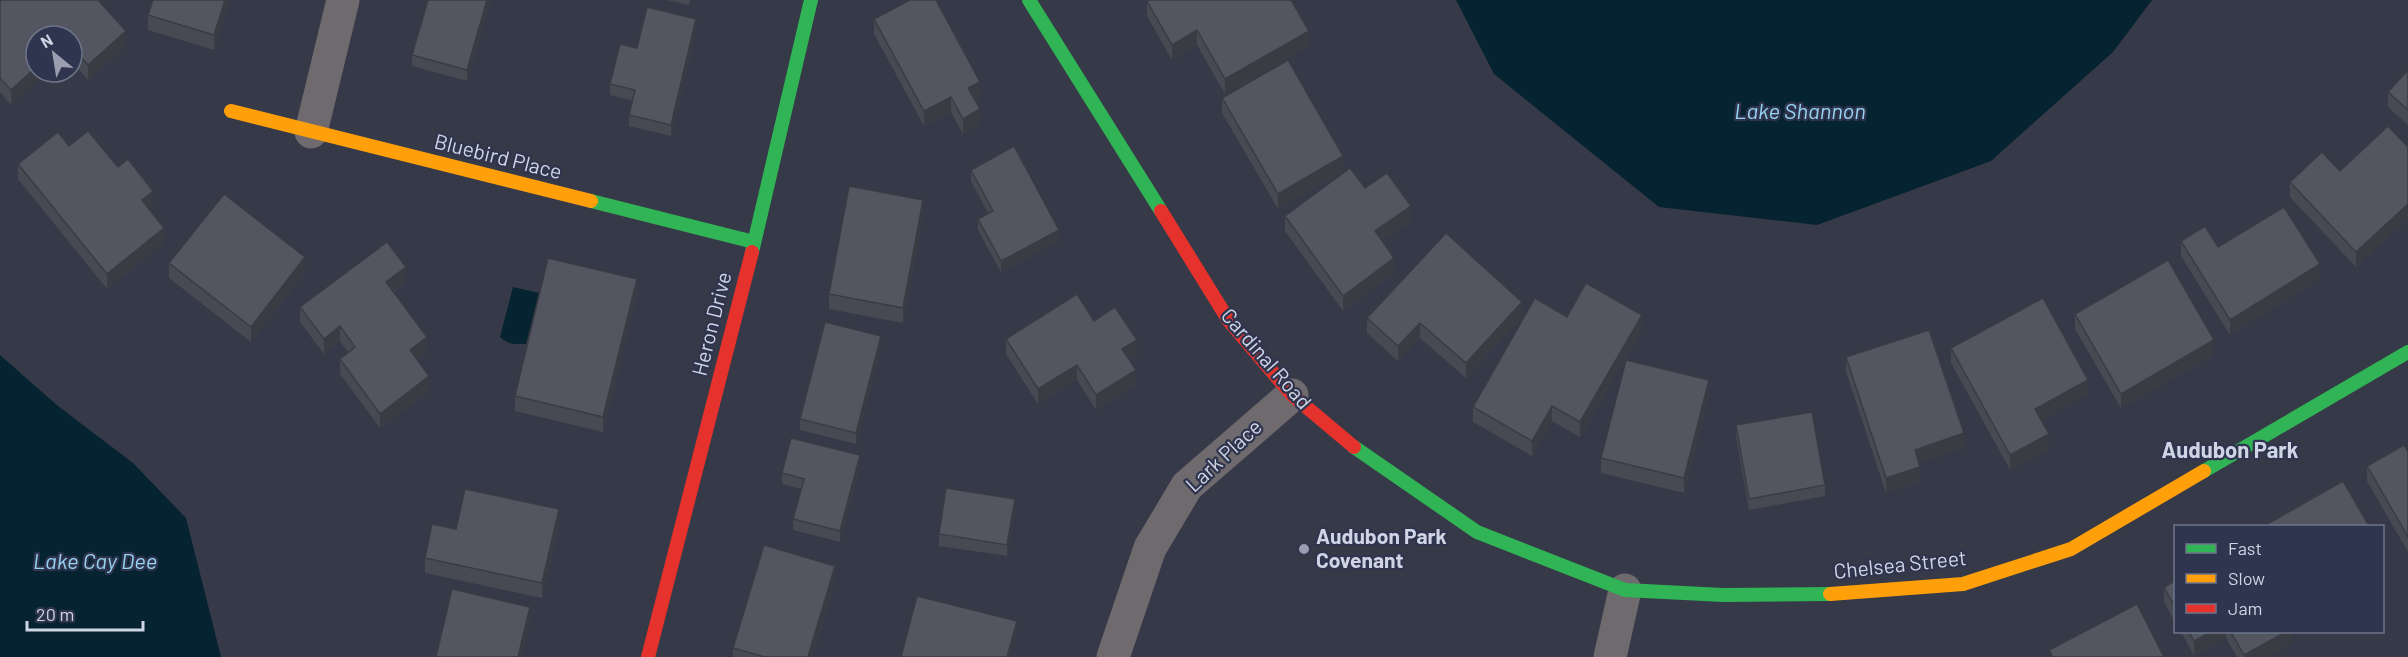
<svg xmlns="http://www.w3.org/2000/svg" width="2408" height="657" viewBox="0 0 2408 657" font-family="Barlow,sans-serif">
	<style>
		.water { fill: #052330 }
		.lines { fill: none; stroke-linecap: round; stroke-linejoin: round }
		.street { stroke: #6f6a6e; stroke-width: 33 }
		.fast { stroke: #30b455; stroke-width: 14 }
		.slow { stroke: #ff9f0a; stroke-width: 14 }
		.jam { stroke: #e5322d; stroke-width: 14 }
		.wall { fill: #474a53 }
		.shaded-wall { fill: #3a3c44 }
		.building { fill: #535661; stroke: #3a3c44; stroke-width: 1.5 }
		.poi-dot { fill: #9a9eae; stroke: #2f354e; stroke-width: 2 }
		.labels { text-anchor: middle; stroke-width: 4.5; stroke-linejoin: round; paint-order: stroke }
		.street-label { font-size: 21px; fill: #d0d5e5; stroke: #2f354e }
		.poi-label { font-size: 21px; font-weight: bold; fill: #d0d5e5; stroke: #2f354e; text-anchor: start }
		.water-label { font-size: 22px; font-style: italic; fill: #95d2f0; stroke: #2f354e }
		.neighbourhood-label { font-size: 22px; font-weight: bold; fill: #d0d5e5; stroke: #2f354e }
	</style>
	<rect width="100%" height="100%" fill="#363947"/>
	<g class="water">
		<polygon points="1456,0 2152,0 2113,52 1991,161 1817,225 1659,207 1494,74"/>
		<path d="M513,287L539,293L526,344C513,344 510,345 500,337Z"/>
		<polygon points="0,355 58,406 133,463 186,518 221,657 0,657"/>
	</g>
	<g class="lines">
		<g class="street">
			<polyline points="311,132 343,0"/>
			<polyline points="1113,657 1150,548 1187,486 1292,395"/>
			<polyline points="1610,657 1625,590"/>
		</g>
		<g class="fast">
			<polyline points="1029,0 1161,211"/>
			<polyline points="591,201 754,242"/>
			<polyline points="752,252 811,0"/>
			<polyline points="1354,447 1477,532 1625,590 1723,595 1830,594"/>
			<polyline points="2204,471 2408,352"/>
		</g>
		<g class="slow">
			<polyline points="231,111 591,201"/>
			<polyline points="1830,594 1963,584 2071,549 2204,471"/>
		</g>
		<g class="jam">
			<polyline points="1161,211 1229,321 1292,395 1354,447"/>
			<polyline points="648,657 752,252"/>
		</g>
	</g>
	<g class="wall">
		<polygon points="0,0 126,46 88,80 72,62 72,36 36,36 11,105 0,92"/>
		<polygon points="230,0 214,50 148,30 148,15"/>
		<polygon points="428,0 491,0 467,81 412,66 412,55"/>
		<polygon points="667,0 690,0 689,5"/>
		<polygon points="1147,1 1309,46 1225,94 1197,45 1172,60 1147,16"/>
		<polygon points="874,19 980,97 975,100 980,124 963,134 951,112 924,126 874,34"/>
		<polygon points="696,30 671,136 629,126 629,115 633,101 610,95 610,84 637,48"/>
		<polygon points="2408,70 2408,125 2388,107 2388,92"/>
		<polygon points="1222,98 1343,171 1278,209 1222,113"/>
		<polygon points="69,146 153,206 149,209 164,243 107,289 18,179 18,164"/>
		<polygon points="2408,147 2356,267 2290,197 2290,182 2340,171"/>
		<polygon points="971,170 1059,241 1001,272 978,230 978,219 988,213 971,181"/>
		<polygon points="1365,188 1411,221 1382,241 1394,273 1343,311 1285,231 1285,216"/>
		<polygon points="923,215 903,323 829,309 829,294"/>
		<polygon points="2181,241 2218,247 2320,279 2230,335 2181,256"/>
		<polygon points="169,263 305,272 251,342 169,278"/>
		<polygon points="406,282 394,292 427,352 417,360 429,391 380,428 340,374 340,359 348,352 340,341 324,354 300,322 300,307"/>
		<polygon points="637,294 603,432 515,411 515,396"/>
		<polygon points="2075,314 2214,355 2121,408 2075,329"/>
		<polygon points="1522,317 1466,378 1420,338 1398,361 1367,333 1367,318"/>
		<polygon points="1567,317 1642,330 1580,437 1552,421 1532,456 1473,422 1473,407"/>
		<polygon points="1094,321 1137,355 1129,360 1136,385 1096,410 1077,380 1038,404 1006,354 1006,339"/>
		<polygon points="881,347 856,444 800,430 800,419"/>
		<polygon points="1951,348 2088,395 2041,420 2049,449 2010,470 1951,363"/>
		<polygon points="1846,357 1964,448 1919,463 1920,482 1886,493 1846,372"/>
		<polygon points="1709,395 1684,493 1601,473 1601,458"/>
		<polygon points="1736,425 1825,485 1825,496 1749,510 1736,436"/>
		<polygon points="2408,452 2408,552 2367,481 2367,466"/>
		<polygon points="860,466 840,542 793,530 793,519 801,489 782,484 782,473"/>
		<polygon points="1015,510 1007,556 939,546 939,534"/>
		<polygon points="559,524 542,598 425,573 425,558 456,529"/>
		<polygon points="835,581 812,657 733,657 733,648"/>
		<polygon points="2175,581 2175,622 2164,602 2164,587"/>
		<polygon points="2181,632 2292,632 2292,643 2267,657 2237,657 2226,638 2194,656"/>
	</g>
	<g class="shaded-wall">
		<polygon points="225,0 230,0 214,50 214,35"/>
		<polygon points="487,0 491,0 467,81 467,70"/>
		<polygon points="696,19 696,30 671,136 671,125"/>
		<polygon points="1197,30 1197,45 1172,60 1172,45"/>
		<polygon points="126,31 126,46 88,80 88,65"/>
		<polygon points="1309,31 1309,46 1225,94 1225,79"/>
		<polygon points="36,67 36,72 47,72 11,105 11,90"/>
		<polygon points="980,82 980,97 968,103 968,88"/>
		<polygon points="951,97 951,112 924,126 924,111"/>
		<polygon points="980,109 980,124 963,134 963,119"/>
		<polygon points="1343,156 1343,171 1278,209 1278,194"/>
		<polygon points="153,191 153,206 142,215 142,200"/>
		<polygon points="923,200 923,215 903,323 903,308"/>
		<polygon points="2408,204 2408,219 2356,267 2356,252"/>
		<polygon points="1411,206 1411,221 1375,246 1375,231"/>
		<polygon points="164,228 164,243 107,289 107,274"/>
		<polygon points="1059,230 1059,241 1001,272 1001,261"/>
		<polygon points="305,257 305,272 251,342 251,327"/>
		<polygon points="1394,258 1394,273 1343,311 1343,296"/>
		<polygon points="2320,264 2320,279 2230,335 2230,320"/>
		<polygon points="406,267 406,282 386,297 386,282"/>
		<polygon points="637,279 637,294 603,432 603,417"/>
		<polygon points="1522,302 1522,317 1466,378 1466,363"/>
		<polygon points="1642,315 1642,330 1580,437 1580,422"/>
		<polygon points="1420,323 1420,338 1398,361 1398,346"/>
		<polygon points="340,326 340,341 324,354 324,339"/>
		<polygon points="881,336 881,347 856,444 856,433"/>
		<polygon points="427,337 427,352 410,365 410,350"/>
		<polygon points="1137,340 1137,355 1122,364 1122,349"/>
		<polygon points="2214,340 2214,355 2121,408 2121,394"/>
		<polygon points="1077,365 1077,380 1038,404 1038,389"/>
		<polygon points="1136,370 1136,385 1096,410 1096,395"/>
		<polygon points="429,376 429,391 380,428 380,414"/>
		<polygon points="1709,380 1709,395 1684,493 1684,478"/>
		<polygon points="2088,380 2088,395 2035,424 2035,409"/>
		<polygon points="1552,406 1552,421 1532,456 1532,441"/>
		<polygon points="1964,433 1964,448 1915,465 1915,450"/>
		<polygon points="2049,434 2049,449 2010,470 2010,455"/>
		<polygon points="860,455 860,466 840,542 840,531"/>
		<polygon points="1920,467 1920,482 1886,493 1886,478"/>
		<polygon points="1015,499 1015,510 1007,556 1007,545"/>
		<polygon points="559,509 559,524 542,598 542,583"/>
		<polygon points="835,566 835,581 812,657 808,657"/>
		<polygon points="530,607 530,622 522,657 518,657"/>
		<polygon points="1017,621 1017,632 1010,657 1007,657"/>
		<polygon points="2211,632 2226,632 2226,638 2194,656 2194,641"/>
		<polygon points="2286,632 2292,632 2292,643 2267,657 2244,657 2244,655"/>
	</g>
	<g class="building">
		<polygon points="0,0 98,0 126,31 88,65 72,47 72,36 36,36 36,67 11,90 0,78"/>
		<polygon points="153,0 225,0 214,35 148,15"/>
		<polygon points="428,0 487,0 467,70 412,55"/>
		<polygon points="910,0 936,0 980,82 968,88 980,109 963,119 951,97 924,111 874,19"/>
		<polygon points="1149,0 1291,0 1309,31 1225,79 1197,30 1172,45 1147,1"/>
		<polygon points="647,7 696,19 671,125 629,115 635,90 610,84 620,44 637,48"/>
		<polygon points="1288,60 1343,156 1278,194 1222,98"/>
		<polygon points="2408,70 2408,110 2388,92"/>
		<polygon points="2388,126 2408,147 2408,204 2356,252 2290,182 2322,152 2340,171"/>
		<polygon points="88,131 118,167 128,159 153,191 142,200 164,228 107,274 18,164 58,132 69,146"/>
		<polygon points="1014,146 1059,230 1001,261 978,219 993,211 971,170"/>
		<polygon points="1350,168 1365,188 1387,173 1411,206 1375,231 1394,258 1343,296 1285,216"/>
		<polygon points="849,186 923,200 903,308 829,294"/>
		<polygon points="224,194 305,257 251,327 169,263"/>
		<polygon points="2284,207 2320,264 2230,320 2181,241 2205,226 2218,247"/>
		<polygon points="1446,233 1522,302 1466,363 1420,323 1398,346 1367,318"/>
		<polygon points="387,242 406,267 386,282 427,337 410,350 429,376 380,414 340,359 355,347 340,326 324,339 300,307"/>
		<polygon points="548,258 637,279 603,417 515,396"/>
		<polygon points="2168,260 2214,340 2121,394 2075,314"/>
		<polygon points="1586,283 1642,315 1580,422 1552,406 1532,441 1473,407 1535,298 1567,317"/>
		<polygon points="1077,294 1094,321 1115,307 1137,340 1122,349 1136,370 1096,395 1077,365 1038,389 1006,339"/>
		<polygon points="2043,298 2088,380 2035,409 2049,434 2010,455 1951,348"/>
		<polygon points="825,322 881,336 856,433 800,419"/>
		<polygon points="1929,330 1964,433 1915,450 1920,467 1886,478 1846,357"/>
		<polygon points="1626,360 1709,380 1684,478 1601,458"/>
		<polygon points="1812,412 1825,485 1749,499 1736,425"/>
		<polygon points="791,438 860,455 840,531 793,519 804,479 782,473"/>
		<polygon points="2404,445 2408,452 2408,537 2367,466"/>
		<polygon points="2343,481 2369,526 2264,526"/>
		<polygon points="946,488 1015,499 1007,545 939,534"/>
		<polygon points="465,489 559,509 542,583 425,558 432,524 456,529"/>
		<polygon points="764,545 835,566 808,657 765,657 733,648"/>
		<polygon points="2175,581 2175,607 2164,587"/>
		<polygon points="452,589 530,607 518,657 436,657"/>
		<polygon points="917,596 1017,621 1007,657 901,657"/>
		<polygon points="2137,604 2164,657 2053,657 2049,650"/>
		<polygon points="2189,632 2211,632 2194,641"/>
		<polygon points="2231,632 2286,632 2244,655"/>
	</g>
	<circle class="poi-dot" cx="1304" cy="549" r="6"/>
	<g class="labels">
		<g class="street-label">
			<text transform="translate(498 157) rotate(14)" y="7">Bluebird Place</text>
			<text transform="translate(712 324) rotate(-76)" y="7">Heron Drive</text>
			<text transform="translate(1266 359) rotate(49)" y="7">Cardinal Road</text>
			<text transform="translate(1224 456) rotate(-43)" y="7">Lark Place</text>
			<text transform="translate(1900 565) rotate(-6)" y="7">Chelsea Street</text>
		</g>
		<g class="poi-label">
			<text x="1316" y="544">Audubon Park<tspan x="1316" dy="24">Covenant</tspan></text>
		</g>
		<g class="water-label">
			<text x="1800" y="119">Lake Shannon</text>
			<text x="95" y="569">Lake Cay Dee</text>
		</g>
		<g class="neighbourhood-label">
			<text x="2230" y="458">Audubon Park</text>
		</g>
	</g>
	<rect x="2174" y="525" width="210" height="108" fill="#2f354e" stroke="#6f758a" stroke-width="1.5"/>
	<rect x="2186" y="544" width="30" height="9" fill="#30b455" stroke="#6f758a" stroke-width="1.5"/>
	<text x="2228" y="555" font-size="18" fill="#d0d5e5">Fast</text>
	<rect x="2186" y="574" width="30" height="9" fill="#ff9f0a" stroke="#6f758a" stroke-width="1.5"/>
	<text x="2228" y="585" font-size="18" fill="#d0d5e5">Slow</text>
	<rect x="2186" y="604" width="30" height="9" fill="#e5322d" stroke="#6f758a" stroke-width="1.5"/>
	<text x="2228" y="615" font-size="18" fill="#d0d5e5">Jam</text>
	<g transform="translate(54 54) rotate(330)"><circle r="28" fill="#2f354e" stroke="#6f758a" stroke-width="1.5"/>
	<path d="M0-4.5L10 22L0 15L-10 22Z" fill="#9a9eae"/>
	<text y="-9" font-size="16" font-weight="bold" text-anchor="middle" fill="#d0d5e5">N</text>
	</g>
	<path d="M27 621v9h116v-9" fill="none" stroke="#d0d5e5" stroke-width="3"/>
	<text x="36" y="621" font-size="18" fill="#d0d5e5" stroke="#2f354e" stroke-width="4.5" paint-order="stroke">20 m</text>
</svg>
